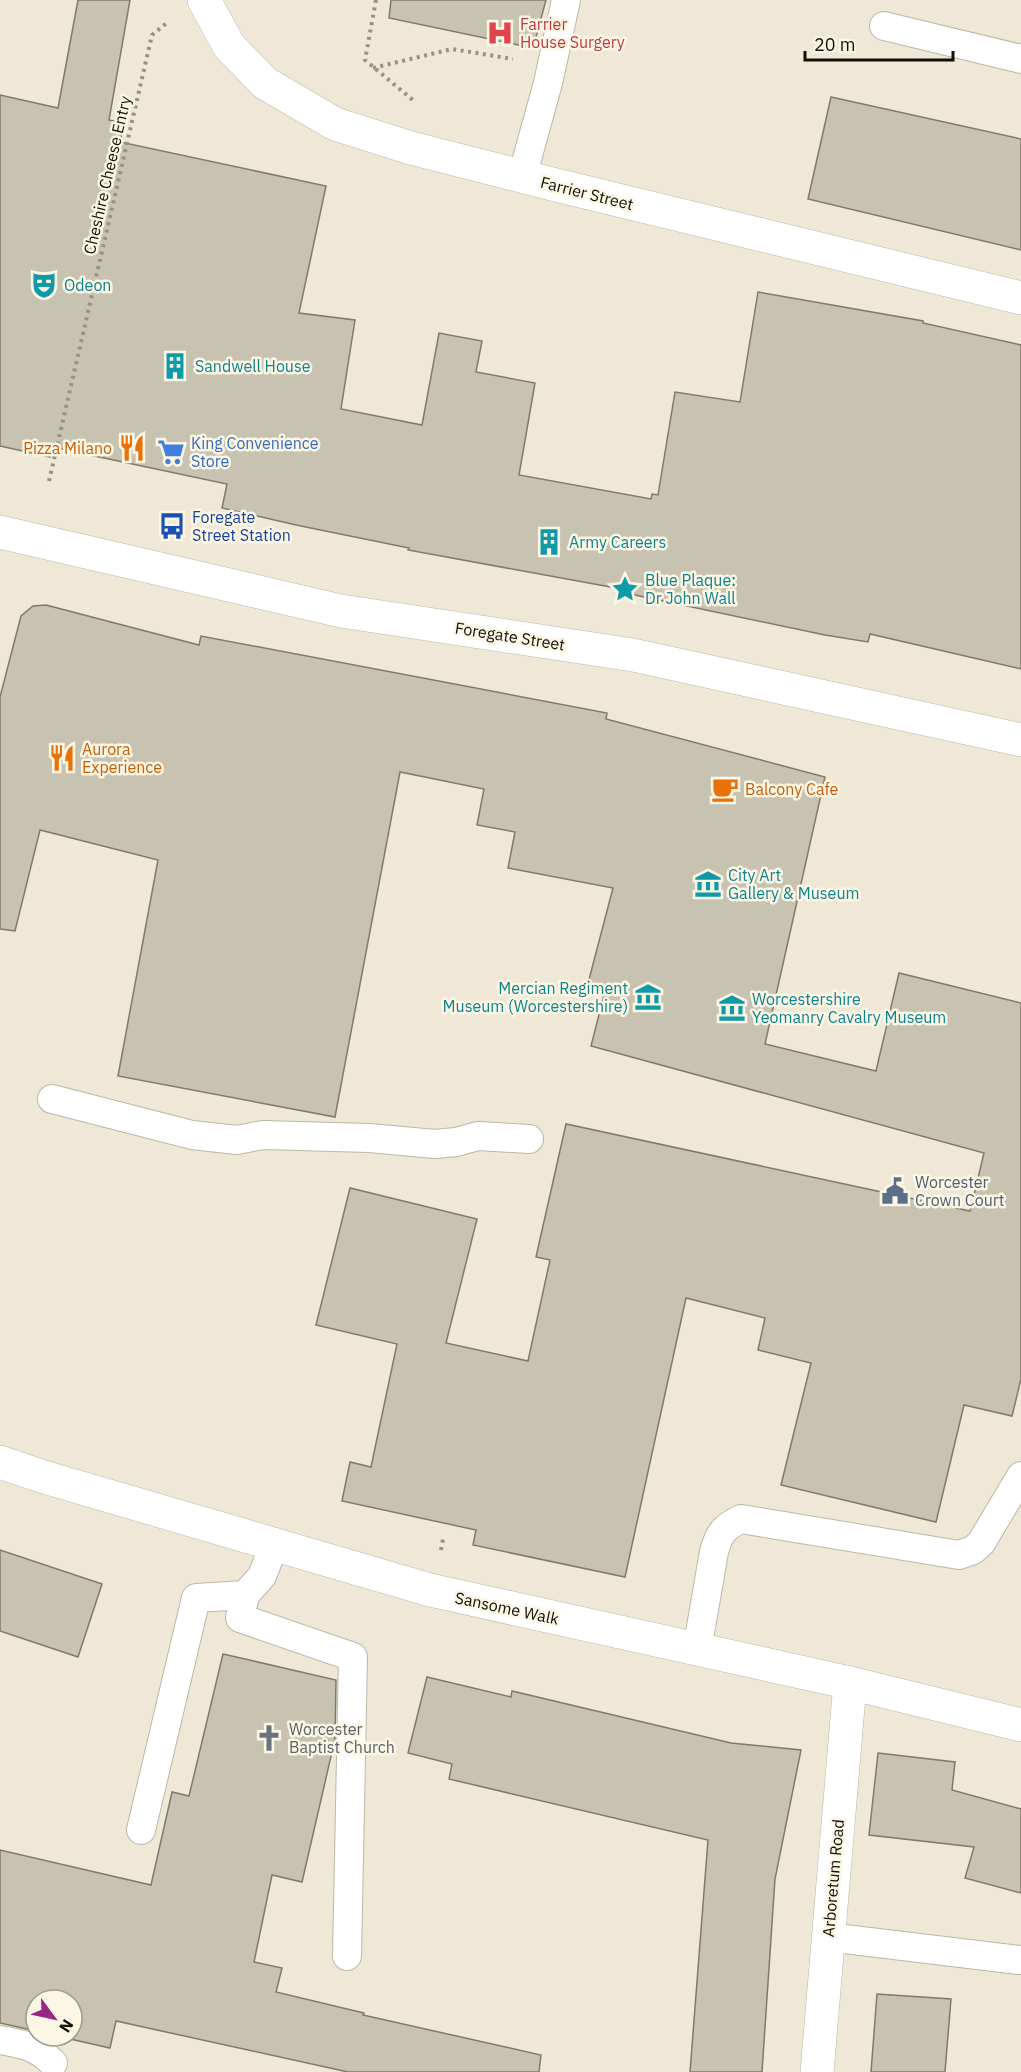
<svg xmlns="http://www.w3.org/2000/svg" width="1021" height="2072" viewBox="0 0 1021 2072" font-family="'IBM Plex Sans',sans-serif">
	<style>
		.building { fill: #c8c2b1; stroke: #807a6a; stroke-width: 1.5 }
		.lines { fill: none; stroke-linecap: round; stroke-linejoin: round }
		.service-casing { stroke: #beb7a7; stroke-width: 30 }
		.minor-casing { stroke: #beb7a7; stroke-width: 34 }
		.primary-casing { stroke: #beb7a7; stroke-width: 34 }
		.path { stroke: #979285; stroke-width: 4; stroke-dasharray: 3 4.5; stroke-linecap: butt }
		.service { stroke: #fff; stroke-width: 28 }
		.minor { stroke: #fff; stroke-width: 33 }
		.primary { stroke: #fff; stroke-width: 33 }
		.labels { text-anchor: middle; stroke-width: 5; stroke-linejoin: round; paint-order: stroke }
		.health-label { font-size: 16px; fill: #be3a42; stroke: #fcf6e4; text-anchor: start }
		.street-label { font-size: 16px; fill: #110f09; stroke: #fcf6e4 }
		.culture-label { font-size: 16px; fill: #0d838f; stroke: #fcf6e4; text-anchor: start }
		.shop-label { font-size: 16px; fill: #366cbe; stroke: #fcf6e4; text-anchor: start }
		.food-label { font-size: 16px; fill: #c56008; stroke: #fcf6e4; text-anchor: start }
		.transit-label { font-size: 16px; fill: #164399; stroke: #fcf6e4; text-anchor: start }
		.service-label { font-size: 16px; fill: #4e5e75; stroke: #fcf6e4; text-anchor: start }
		.worship-label { font-size: 16px; fill: #5b616d; stroke: #fcf6e4; text-anchor: start }
	</style>
	<rect width="100%" height="100%" fill="#efe8d7"/>
	<g class="building">
		<polygon points="78,0 130,0 109,120 124,123 120,142 326,186 299,313 355,320 341,409 422,425 439,333 482,341 476,372 535,383 519,475 651,499 652,494 658,495 675,392 740,402 758,292 923,321 923,323 1021,345 1021,669 870,634 868,642 825,635 635,595 627,590 408,550 409,548 296,525 222,508 227,484 52,447 50,457 0,446 0,95 58,108"/>
		<polygon points="391,0 546,0 533,48 389,18"/>
		<polygon points="831,97 1021,139 1021,250 808,199"/>
		<polygon points="46,605 199,645 201,636 607,713 606,719 825,777 765,1044 876,1071 899,973 1021,1003 1021,1379 1012,1416 964,1405 936,1522 781,1485 811,1363 758,1350 765,1318 686,1298 625,1577 473,1545 476,1530 342,1501 350,1462 371,1467 397,1344 316,1325 350,1188 477,1219 446,1343 528,1361 550,1260 536,1257 566,1124 970,1211 984,1153 591,1046 604,995 586,991 613,888 508,868 515,832 477,825 484,789 400,772 335,1117 118,1076 158,860 40,830 15,931 0,929 0,697 21,616 33,606"/>
		<polygon points="0,1550 102,1584 78,1657 0,1631"/>
		<polygon points="223,1654 336,1680 335,1739 302,1882 272,1875 254,1962 282,1968 276,1992 364,2013 363,2015 541,2055 539,2072 348,2072 116,2021 110,2048 57,2036 72,2036 72,2000 36,2000 36,2031 0,2023 0,1850 151,1885 172,1792 189,1796"/>
		<polygon points="427,1677 511,1697 512,1691 731,1743 801,1750 775,1879 762,2072 690,2072 708,1840 449,1779 452,1764 408,1753"/>
		<polygon points="878,1753 955,1762 952,1790 1021,1809 1021,1893 965,1878 974,1847 869,1835"/>
		<polygon points="877,1994 951,1999 945,2072 871,2072"/>
	</g>
	<g class="lines">
		<defs>
			<g id="service">
				<polyline points="884,26 1021,59"/>
				<polyline points="522,177 548,83 566,0"/>
				<polyline points="52,1099 192,1135 237,1140 263,1135 369,1138 435,1144 456,1142 478,1136 529,1139"/>
				<polyline points="245,1595 240,1618 353,1657 347,1956"/>
				<path d="M697,1650L714,1552C719,1533 724,1527 741,1519L959,1555L973,1550L981,1543L1021,1476"/>
				<polyline points="141,1830 196,1598 245,1595 262,1576 274,1545"/>
				<polyline points="828,1937 1019,1960"/>
				<path d="M0,2040C23,2044 36,2046 53,2063"/>
			</g>
			<g id="minor">
				<polyline points="204,0 229,46 265,83 335,124 411,148 556,185 1021,298"/>
				<polyline points="817,2072 850,1683"/>
			</g>
			<g id="primary">
				<polyline points="0,532 341,611 633,655 1021,740"/>
				<polyline points="0,1462 44,1477 430,1590 850,1683 1021,1725"/>
			</g>
		</defs>
		<use href="#service" class="service-casing"/>
		<use href="#minor" class="minor-casing"/>
		<use href="#primary" class="primary-casing"/>
		<g class="path">
			<polyline points="376,0 365,60 414,101"/>
			<polyline points="373,68 452,49 513,59"/>
			<polyline points="49,481 152,35 169,21"/>
			<polyline points="441,1550 443,1539"/>
		</g>
		<use href="#service" class="service"/>
		<use href="#minor" class="minor"/>
		<use href="#primary" class="primary"/>
	</g>
	<defs>
		<symbol id="hospital-bare" viewBox="-9 -9 18 18"><path d="M-5-5h3v3.5h4V-5h3V5h-3V1.5h-4V5h-3Z" fill="#e0444e" stroke="#fcf6e4" stroke-width="2.5" paint-order="stroke"/></symbol>
		<symbol id="theatre-bare" viewBox="-9 -9 18 18"><path d="M-5-5.5Q0-4 5-5.5V0Q5 5 0 6Q-5 5-5 0ZM-3.3-2.5H-1v1.5H-3.3ZM1-2.5H3.3v1.5H1ZM-2.8 1Q0 5.5 2.8 1Z" fill="#0f9aa8" stroke="#fcf6e4" stroke-width="2.5" paint-order="stroke"/></symbol>
		<symbol id="building-bare" viewBox="-9 -9 18 18"><path d="M-4-6H4V6H1V3H-1V6H-4ZM-2.5-4.3h1.7v1.8h-1.7ZM.8-4.3h1.7v1.8H.8ZM-2.5-1h1.7V.8h-1.7ZM.8-1h1.7V.8H.8Z" fill="#0f9aa8" stroke="#fcf6e4" stroke-width="2.5" paint-order="stroke"/></symbol>
		<symbol id="restaurant-bare" viewBox="-9 -9 18 18"><path d="M-5-6h1v4h1v-4h1v4h1v-4h1v5L-1.5 .5V6h-2V.5L-5-1ZM5-6V6H3V1.5H1.5Q1.5-4 5-6Z" fill="#e8710a" stroke="#fcf6e4" stroke-width="2.5" paint-order="stroke"/></symbol>
		<symbol id="supermarket-bare" viewBox="-9 -9 18 18"><path d="M-6-5.5h2.5l.6 2H6L4.5 2H-2.5L-4.4-4H-6ZM-1.5 3.2a1.3 1.3 0 1 0 .1 0ZM3 3.2a1.3 1.3 0 1 0 .1 0Z" fill="#3f7fe0" stroke="#fcf6e4" stroke-width="2.5" paint-order="stroke"/></symbol>
		<symbol id="bus-bare" viewBox="-9 -9 18 18"><path d="M-5-6H5V4H4V6H2V4H-2V6H-4V4H-5ZM-3.5-4V0h7V-4ZM-3.5 1.2v1.5H-2V1.2ZM2 1.2v1.5H3.5V1.2Z" fill="#1a4fb4" stroke="#fcf6e4" stroke-width="2.5" paint-order="stroke"/></symbol>
		<symbol id="sight-bare" viewBox="-9 -9 18 18"><path d="M0-6L1.8-2.2L6-1.7L2.9 1.2L3.7 5.4L0 3.3L-3.7 5.4L-2.9 1.2L-6-1.7L-1.8-2.2Z" fill="#0f9aa8" stroke="#fcf6e4" stroke-width="2.5" paint-order="stroke"/></symbol>
		<symbol id="cafe-bare" viewBox="-9 -9 18 18"><path d="M-5.5-4.5H6V0H3Q3 3.5 0 3.5H-2.5Q-5.5 3.5-5.5 0ZM3-3.2v2h1.7v-2ZM-6 4.5H4V6H-6Z" fill="#e8710a" stroke="#fcf6e4" stroke-width="2.5" paint-order="stroke"/></symbol>
		<symbol id="museum-bare" viewBox="-9 -9 18 18"><path d="M0-6L6-3V-2H-6V-3ZM-5-1h2V3h-2ZM-1-1h2V3h-2ZM3-1h2V3H3ZM-6 4H6V6H-6Z" fill="#0f9aa8" stroke="#fcf6e4" stroke-width="2.5" paint-order="stroke"/></symbol>
		<symbol id="civic-bare" viewBox="-9 -9 18 18"><path d="M-.6-6.5H3V-4.5H.6V-3L4-1V1h2V6H-6V1h2V-1L-.6-3ZM-1.2 2.5V6h2.4V2.5Z" fill="#5c6f8a" stroke="#fcf6e4" stroke-width="2.5" paint-order="stroke"/></symbol>
		<symbol id="church-bare" viewBox="-9 -9 18 18"><path d="M-1.2-6h2.4v3.5h3.3v2.4h-3.3V6h-2.4V-.1h-3.3v-2.4h3.3Z" fill="#6b7280" stroke="#fcf6e4" stroke-width="2.5" paint-order="stroke"/></symbol>
	</defs>
	<g fill-rule="evenodd">
		<use href="#hospital-bare" x="481" y="14" width="38" height="38"/>
		<use href="#theatre-bare" x="25" y="266" width="38" height="38"/>
		<use href="#building-bare" x="156" y="347" width="38" height="38"/>
		<use href="#restaurant-bare" x="113" y="429" width="38" height="38"/>
		<use href="#supermarket-bare" x="152" y="433" width="38" height="38"/>
		<use href="#bus-bare" x="153" y="507" width="38" height="38"/>
		<use href="#building-bare" x="530" y="523" width="38" height="38"/>
		<use href="#sight-bare" x="606" y="570" width="38" height="38"/>
		<use href="#restaurant-bare" x="43" y="739" width="38" height="38"/>
		<use href="#cafe-bare" x="706" y="770" width="38" height="38"/>
		<use href="#museum-bare" x="689" y="865" width="38" height="38"/>
		<use href="#museum-bare" x="629" y="978" width="38" height="38"/>
		<use href="#museum-bare" x="713" y="989" width="38" height="38"/>
		<use href="#civic-bare" x="876" y="1172" width="38" height="38"/>
		<use href="#church-bare" x="250" y="1719" width="38" height="38"/>
	</g>
	<g class="labels">
		<g class="health-label">
			<text x="520" y="30">Farrier<tspan x="520" dy="18">House Surgery</tspan></text>
		</g>
		<g class="street-label">
			<text transform="translate(107 175) rotate(-77)" y="6">Cheshire Cheese Entry</text>
			<text transform="translate(587 193) rotate(14)" y="6">Farrier Street</text>
			<text transform="translate(510 636) rotate(9)" y="6">Foregate Street</text>
			<text transform="translate(507 1608) rotate(12)" y="6">Sansome Walk</text>
			<text transform="translate(833 1878) rotate(-85)" y="6">Arboretum Road</text>
		</g>
		<g class="culture-label">
			<text x="64" y="291">Odeon</text>
			<text x="195" y="372">Sandwell House</text>
			<text x="569" y="548">Army Careers</text>
			<text x="645" y="586">Blue Plaque:<tspan x="645" dy="18">Dr John Wall</tspan></text>
			<text x="728" y="881">City Art<tspan x="728" dy="18">Gallery &amp; Museum</tspan></text>
			<text x="628" y="994" text-anchor="end">Mercian Regiment<tspan x="628" dy="18">Museum (Worcestershire)</tspan></text>
			<text x="752" y="1005">Worcestershire<tspan x="752" dy="18">Yeomanry Cavalry Museum</tspan></text>
		</g>
		<g class="shop-label">
			<text x="191" y="449">King Convenience<tspan x="191" dy="18">Store</tspan></text>
		</g>
		<g class="food-label">
			<text x="112" y="454" text-anchor="end">Pizza Milano</text>
			<text x="82" y="755">Aurora<tspan x="82" dy="18">Experience</tspan></text>
			<text x="745" y="795">Balcony Cafe</text>
		</g>
		<g class="transit-label">
			<text x="192" y="523">Foregate<tspan x="192" dy="18">Street Station</tspan></text>
		</g>
		<g class="service-label">
			<text x="915" y="1188">Worcester<tspan x="915" dy="18">Crown Court</tspan></text>
		</g>
		<g class="worship-label">
			<text x="289" y="1735">Worcester<tspan x="289" dy="18">Baptist Church</tspan></text>
		</g>
	</g>
	<g transform="translate(54 2018) rotate(123)"><circle r="28" fill="#fcf6e4" stroke="#9e9a8c" stroke-width="1.5"/>
	<path d="M0-4.5L10 22L0 15L-10 22Z" fill="#972684"/>
	<text y="-9" font-size="16" font-weight="bold" text-anchor="middle" fill="#110f09">N</text>
	</g>
	<path d="M805 51v9h148v-9" fill="none" stroke="#110f09" stroke-width="3"/>
	<text x="814" y="51" font-size="18" fill="#110f09" stroke="#fcf6e4" stroke-width="4.5" paint-order="stroke">20 m</text>
</svg>
